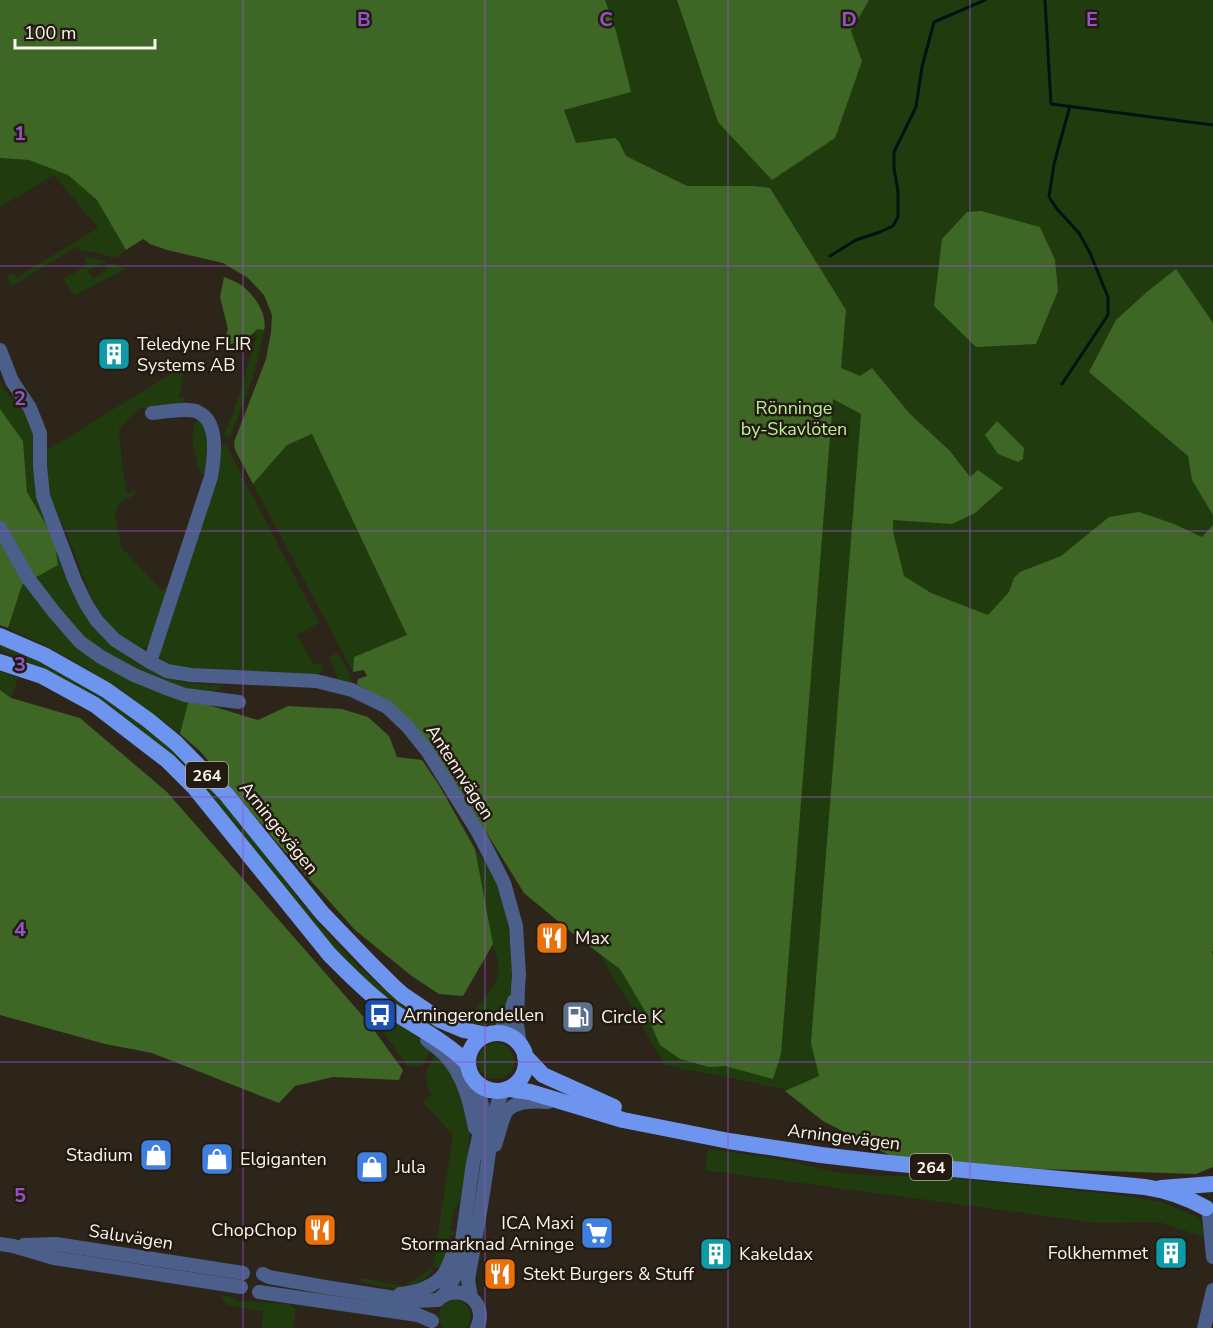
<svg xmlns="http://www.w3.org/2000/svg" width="1213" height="1328" viewBox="0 0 1213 1328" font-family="'Nunito Sans',sans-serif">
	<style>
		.green { fill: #203c0e }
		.forest { fill: #3e6625 }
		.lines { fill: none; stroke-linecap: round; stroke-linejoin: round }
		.stream { stroke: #041113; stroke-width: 3 }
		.minor { stroke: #4b5f8a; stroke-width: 14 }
		.major { stroke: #6d95ef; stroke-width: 16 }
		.grid { fill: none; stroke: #9454c8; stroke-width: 1.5; stroke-opacity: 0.55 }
		.labels { text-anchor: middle; stroke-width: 5; stroke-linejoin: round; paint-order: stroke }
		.shield { fill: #231b11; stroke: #bab3ab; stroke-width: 1.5 }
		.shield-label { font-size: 16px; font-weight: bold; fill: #faf4ed }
		.poi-label { font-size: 18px; fill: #faf4ed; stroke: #231b11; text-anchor: start }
		.park-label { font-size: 18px; fill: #b6f296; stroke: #231b11 }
		.street-label { font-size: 18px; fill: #faf4ed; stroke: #231b11 }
		.grid-label { font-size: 20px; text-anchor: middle; font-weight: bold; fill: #9454c8; stroke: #231b11; stroke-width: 5; stroke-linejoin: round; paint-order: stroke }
	</style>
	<rect width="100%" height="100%" fill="#2d251a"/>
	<g class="green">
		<polygon points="380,0 1213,0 1213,1146 940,1120 665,1065 561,888"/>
		<polygon points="0,158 29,160 68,175 97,200 126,250 117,257 112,257 94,252 81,251 76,247 12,286 7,277 12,273 16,278 98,228 54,175 0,207"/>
		<polygon points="88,257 107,262 105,264 102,263 88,271 93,279 107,269 105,266 112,263 126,269 74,296 61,274 64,279 87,265 85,258"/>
		<path d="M257,329L264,330C258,367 245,402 230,436L227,438L224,435C239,404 245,369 257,337L254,333Z"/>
		<path d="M185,365L179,398L185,396L182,404H166L156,405L153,408H139L119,429L122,464L127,494L135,491V495L122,501L118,505L115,514L121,547L162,591L167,586L170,590L150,641L147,646L141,649C118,634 106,627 93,602L68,536L51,500L47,486L46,451Z"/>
		<path d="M0,381L4,390L25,414L34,435L36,491L104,636C138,671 174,686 223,685L210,696L143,675L88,644L33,579L54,538L27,492L23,441L0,409Z"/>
		<path d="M196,420L203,422L211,438L206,473L201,474C196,458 188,437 196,420Z"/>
		<polygon points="312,434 408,635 354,657 353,672 253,484 287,445"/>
		<polygon points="226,445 319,623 297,635 314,665 321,662 323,667 321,673 315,674 197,671 167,664 161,659 159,652 218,449 222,446"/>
		<polygon points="27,583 74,640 189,699 180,734 112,684 50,648 8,628 22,585"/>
		<path d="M0,643C57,669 111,700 159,739C167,746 176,752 184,760C254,829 303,919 378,984C395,1000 415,1016 437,1026L433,1031L387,998L357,972L331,944L218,805L61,678L0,649Z"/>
		<path d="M337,653C342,662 352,673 351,683L338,679C334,672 334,665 329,657Z"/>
		<polygon points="0,671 18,678 11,698 0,690"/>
		<path d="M475,849C487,864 497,879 502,898C509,922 522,1008 496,1023C488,1027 477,1024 469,1022L477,1007L495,985L499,971L497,957L485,926L482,889Z"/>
		<polygon points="377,1017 382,1020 386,1018 408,1029 431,1049 422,1066 408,1067 379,1026"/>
		<circle cx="496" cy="1061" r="18"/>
		<path d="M436,1052L450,1066L469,1116V1140L465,1175L460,1201L455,1209L450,1230L456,1232L454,1235H450L448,1242L451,1243L442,1268L433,1267C429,1280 409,1289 396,1288C384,1287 373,1284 361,1282L360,1278L405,1286L433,1267L453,1135L423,1102L432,1094C421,1077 428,1068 436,1052Z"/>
		<polygon points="708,1149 778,1159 831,1171 862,1175 940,1177 1112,1194 1162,1202 1199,1218 1207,1238 1159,1222 1097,1223 705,1170"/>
		<polygon points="221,1296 226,1296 240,1301 288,1304 296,1309 293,1328 262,1328 263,1311 227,1305"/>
		<path d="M456,1300C470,1304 475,1316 466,1328H443C434,1315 440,1302 456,1300Z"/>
	</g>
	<g class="forest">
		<polygon points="0,0 605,0 616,31 631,92 564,110 576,143 615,138 619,142 626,156 687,186 754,186 770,188 846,310 841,368 860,376 872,368 910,414 950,451 970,477 978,470 1003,488 975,513 952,524 893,520 893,532 904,576 931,593 988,615 1009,592 1014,578 1020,572 1061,556 1109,517 1139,512 1174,524 1202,537 1213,525 1213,951 1212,952 1213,955 1213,1167 1196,1174 1042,1169 891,1156 823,1121 785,1091 819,1076 811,1043 861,414 833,399 781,1054 773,1079 725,1066 709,1067 680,1059 660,1045 645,1011 620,969 576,936 524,893 457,785 420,733 369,691 357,684 358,679 367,676 364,670 353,672 354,657 407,635 312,434 287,445 253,484 235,450 234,442 266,359 271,332 272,315 264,295 248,278 223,263 167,250 150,244 143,239 126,250 97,200 68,175 29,160 0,158"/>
		<polygon points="677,0 869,0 851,31 862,61 835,138 772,180 718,122"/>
		<polygon points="981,211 1040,227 1055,260 1058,291 1036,344 976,347 934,306 942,239 967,212"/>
		<polygon points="1176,269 1213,323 1213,515 1192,480 1188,456 1089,372 1116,320 1148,291"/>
		<path d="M224,277C230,279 236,282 241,285C254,294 268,315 264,330L257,329C249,339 236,343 223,346L228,329L220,297Z"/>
		<polygon points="0,409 23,441 27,492 54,538 58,565 22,585 8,628 0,625"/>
		<polygon points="997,421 1024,448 1023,459 1018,462 998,454 985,435"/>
		<polygon points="0,690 11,698 80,718 167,792 368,1022 403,1070 399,1080 333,1077 295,1086 279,1103 152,1053 105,1044 0,1015"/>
		<polygon points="189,699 258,720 288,706 342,709 368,717 389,736 397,757 422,760 439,785 475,849 493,944 463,996 439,994 413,977 355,930 279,845 200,751 180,734"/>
	</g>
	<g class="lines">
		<g class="stream">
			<polyline points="1045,0 1051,104 1213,125"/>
			<polyline points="830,256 856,240 880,232 893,226 898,217 898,191 894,168 894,152 916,107 922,67 934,22 985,0"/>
			<polyline points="1062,384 1108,315 1108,297 1090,253 1079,233 1057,209 1049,197 1054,164 1070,106"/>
		</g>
		<g class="minor">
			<polyline points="0,350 12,381 30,408 40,433 40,466 43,496 75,581 86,604 97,621 115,640 150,662 167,671 191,675 316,681 352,690 387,707 408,727 428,752 478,832 504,883 516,926 519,975 518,988 517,1024 520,1045"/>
			<polyline points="0,528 28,578 54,612 80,642 101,657 134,675 166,688 185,695 239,702"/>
			<path d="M150,662L211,477C214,459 220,422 198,412C187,407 164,412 152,413"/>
			<polyline points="498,1034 510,1014 514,1001"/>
			<path d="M427,1040C433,1045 440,1050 445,1055C464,1076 470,1102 475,1128"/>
			<path d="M495,1145C498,1137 502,1119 506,1112C515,1100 535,1101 548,1102"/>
			<polyline points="1209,1215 1213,1257"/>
			<polyline points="0,1244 13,1246 54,1258 241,1287"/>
			<polyline points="24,1245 56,1244 243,1273"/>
			<polyline points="263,1274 269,1277 325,1287 414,1301 438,1300"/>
			<polyline points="259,1292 418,1315 432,1321"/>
			<path d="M400,1294C414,1293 435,1287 444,1274C449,1266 452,1255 456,1247"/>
			<polyline points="444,1295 454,1278 459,1262 473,1163 481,1127 482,1105 477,1083"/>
			<path d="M441,1297C463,1283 489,1304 477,1328"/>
			<path d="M471,1297L468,1280C475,1240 483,1200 488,1159C492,1134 491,1114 503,1091"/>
			<polyline points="1204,1328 1213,1290"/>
		</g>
		<g class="major">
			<polyline points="0,636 44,655 106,690 148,720 176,743 226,794 322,913 370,963 393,986 403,995 440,1020 464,1030 487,1035"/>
			<path d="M0,662L42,676L95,705L168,761L194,787L329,954C347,972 367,993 388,1008C415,1027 445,1040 468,1064"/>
			<circle cx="497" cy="1062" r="29"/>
			<polyline points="525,1056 543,1075 614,1107"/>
			<path d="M508,1089L530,1092L623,1120L729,1141L821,1155L889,1163L1145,1187C1166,1190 1188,1198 1206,1208"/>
			<polyline points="1161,1188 1213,1184"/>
		</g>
	</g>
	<path class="grid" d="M243,0V1328M485,0V1328M728,0V1328M970,0V1328M0,266H1213M0,531H1213M0,797H1213M0,1062H1213"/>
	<defs>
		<symbol id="building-square" viewBox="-11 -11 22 22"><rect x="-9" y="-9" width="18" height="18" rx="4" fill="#0f9aa8" stroke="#231b11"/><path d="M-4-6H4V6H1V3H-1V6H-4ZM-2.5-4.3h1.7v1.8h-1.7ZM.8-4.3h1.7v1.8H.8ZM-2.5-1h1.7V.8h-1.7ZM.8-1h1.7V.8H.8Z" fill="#fff"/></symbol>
		<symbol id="restaurant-square" viewBox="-11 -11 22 22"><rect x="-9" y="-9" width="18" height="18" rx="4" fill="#e8710a" stroke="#231b11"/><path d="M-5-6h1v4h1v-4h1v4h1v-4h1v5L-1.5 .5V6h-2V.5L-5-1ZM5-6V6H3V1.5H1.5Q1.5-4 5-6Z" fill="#fff"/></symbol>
		<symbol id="bus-square" viewBox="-11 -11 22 22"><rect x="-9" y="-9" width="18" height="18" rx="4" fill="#1a4fb4" stroke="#231b11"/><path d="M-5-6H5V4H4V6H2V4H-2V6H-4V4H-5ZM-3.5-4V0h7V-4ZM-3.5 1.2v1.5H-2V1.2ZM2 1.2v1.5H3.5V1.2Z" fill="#fff"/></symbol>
		<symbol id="fuel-square" viewBox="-11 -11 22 22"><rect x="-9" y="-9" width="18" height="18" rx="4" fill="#5c6f8a" stroke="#231b11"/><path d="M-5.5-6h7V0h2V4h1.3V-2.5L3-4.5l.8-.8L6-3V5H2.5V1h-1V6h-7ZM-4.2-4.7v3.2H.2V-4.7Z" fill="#fff"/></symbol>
		<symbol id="shop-square" viewBox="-11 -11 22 22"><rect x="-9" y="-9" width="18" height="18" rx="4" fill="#3f7fe0" stroke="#231b11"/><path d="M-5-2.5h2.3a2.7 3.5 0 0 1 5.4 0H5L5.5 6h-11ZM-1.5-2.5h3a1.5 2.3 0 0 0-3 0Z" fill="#fff"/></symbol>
		<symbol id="supermarket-square" viewBox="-11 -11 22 22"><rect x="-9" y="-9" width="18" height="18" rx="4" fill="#3f7fe0" stroke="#231b11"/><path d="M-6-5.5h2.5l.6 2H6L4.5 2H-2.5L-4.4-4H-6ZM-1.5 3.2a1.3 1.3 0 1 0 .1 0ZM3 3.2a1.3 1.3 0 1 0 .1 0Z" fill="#fff"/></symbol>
	</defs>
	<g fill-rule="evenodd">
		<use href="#building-square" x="95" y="335" width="38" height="38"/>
		<use href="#restaurant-square" x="533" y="919" width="38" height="38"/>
		<use href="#bus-square" x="361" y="996" width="38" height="38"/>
		<use href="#fuel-square" x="559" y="998" width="38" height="38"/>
		<use href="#shop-square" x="137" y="1136" width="38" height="38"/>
		<use href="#shop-square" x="198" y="1140" width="38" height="38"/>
		<use href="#shop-square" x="353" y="1148" width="38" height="38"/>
		<use href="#restaurant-square" x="301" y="1211" width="38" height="38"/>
		<use href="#supermarket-square" x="578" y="1214" width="38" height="38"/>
		<use href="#building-square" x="1152" y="1234" width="38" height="38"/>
		<use href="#building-square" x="697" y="1235" width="38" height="38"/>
		<use href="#restaurant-square" x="481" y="1255" width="38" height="38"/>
	</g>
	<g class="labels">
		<g class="shield">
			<rect x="186" y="762" width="42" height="26" rx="4.5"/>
			<rect x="910" y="1154" width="42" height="26" rx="4.5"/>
		</g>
		<g class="shield-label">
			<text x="207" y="781">264</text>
			<text x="931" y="1173">264</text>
		</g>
		<g class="poi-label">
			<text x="137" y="350">Teledyne FLIR<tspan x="137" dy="21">Systems AB</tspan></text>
			<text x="575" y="944">Max</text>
			<text x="403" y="1021">Arningerondellen</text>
			<text x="601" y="1023">Circle K</text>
			<text x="133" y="1161" text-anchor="end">Stadium</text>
			<text x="240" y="1165">Elgiganten</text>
			<text x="395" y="1173">Jula</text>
			<text x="574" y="1229" text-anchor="end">ICA Maxi<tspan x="574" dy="21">Stormarknad Arninge</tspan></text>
			<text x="297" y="1236" text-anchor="end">ChopChop</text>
			<text x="1148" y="1259" text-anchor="end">Folkhemmet</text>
			<text x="739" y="1260">Kakeldax</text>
			<text x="523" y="1280">Stekt Burgers &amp; Stuff</text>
		</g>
		<g class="park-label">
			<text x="794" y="414">Rönninge<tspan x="794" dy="21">by-Skavlöten</tspan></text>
		</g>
		<g class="street-label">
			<text transform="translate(460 772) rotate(57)" y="6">Antennvägen</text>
			<text transform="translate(279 828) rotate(51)" y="6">Arningevägen</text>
			<text transform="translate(844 1137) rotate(7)" y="6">Arningevägen</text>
			<text transform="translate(131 1237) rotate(9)" y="6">Saluvägen</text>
		</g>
	</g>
	<g class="grid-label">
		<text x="364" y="26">B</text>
		<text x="606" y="26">C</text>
		<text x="849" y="26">D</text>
		<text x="1092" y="26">E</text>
		<text x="20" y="140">1</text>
		<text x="20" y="405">2</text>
		<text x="20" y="671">3</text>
		<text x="20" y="936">4</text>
		<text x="20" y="1202">5</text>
	</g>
	<path d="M15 39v9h140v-9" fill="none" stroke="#faf4ed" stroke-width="3"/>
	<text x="24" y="39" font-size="18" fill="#faf4ed" stroke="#231b11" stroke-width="4.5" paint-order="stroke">100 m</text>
</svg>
